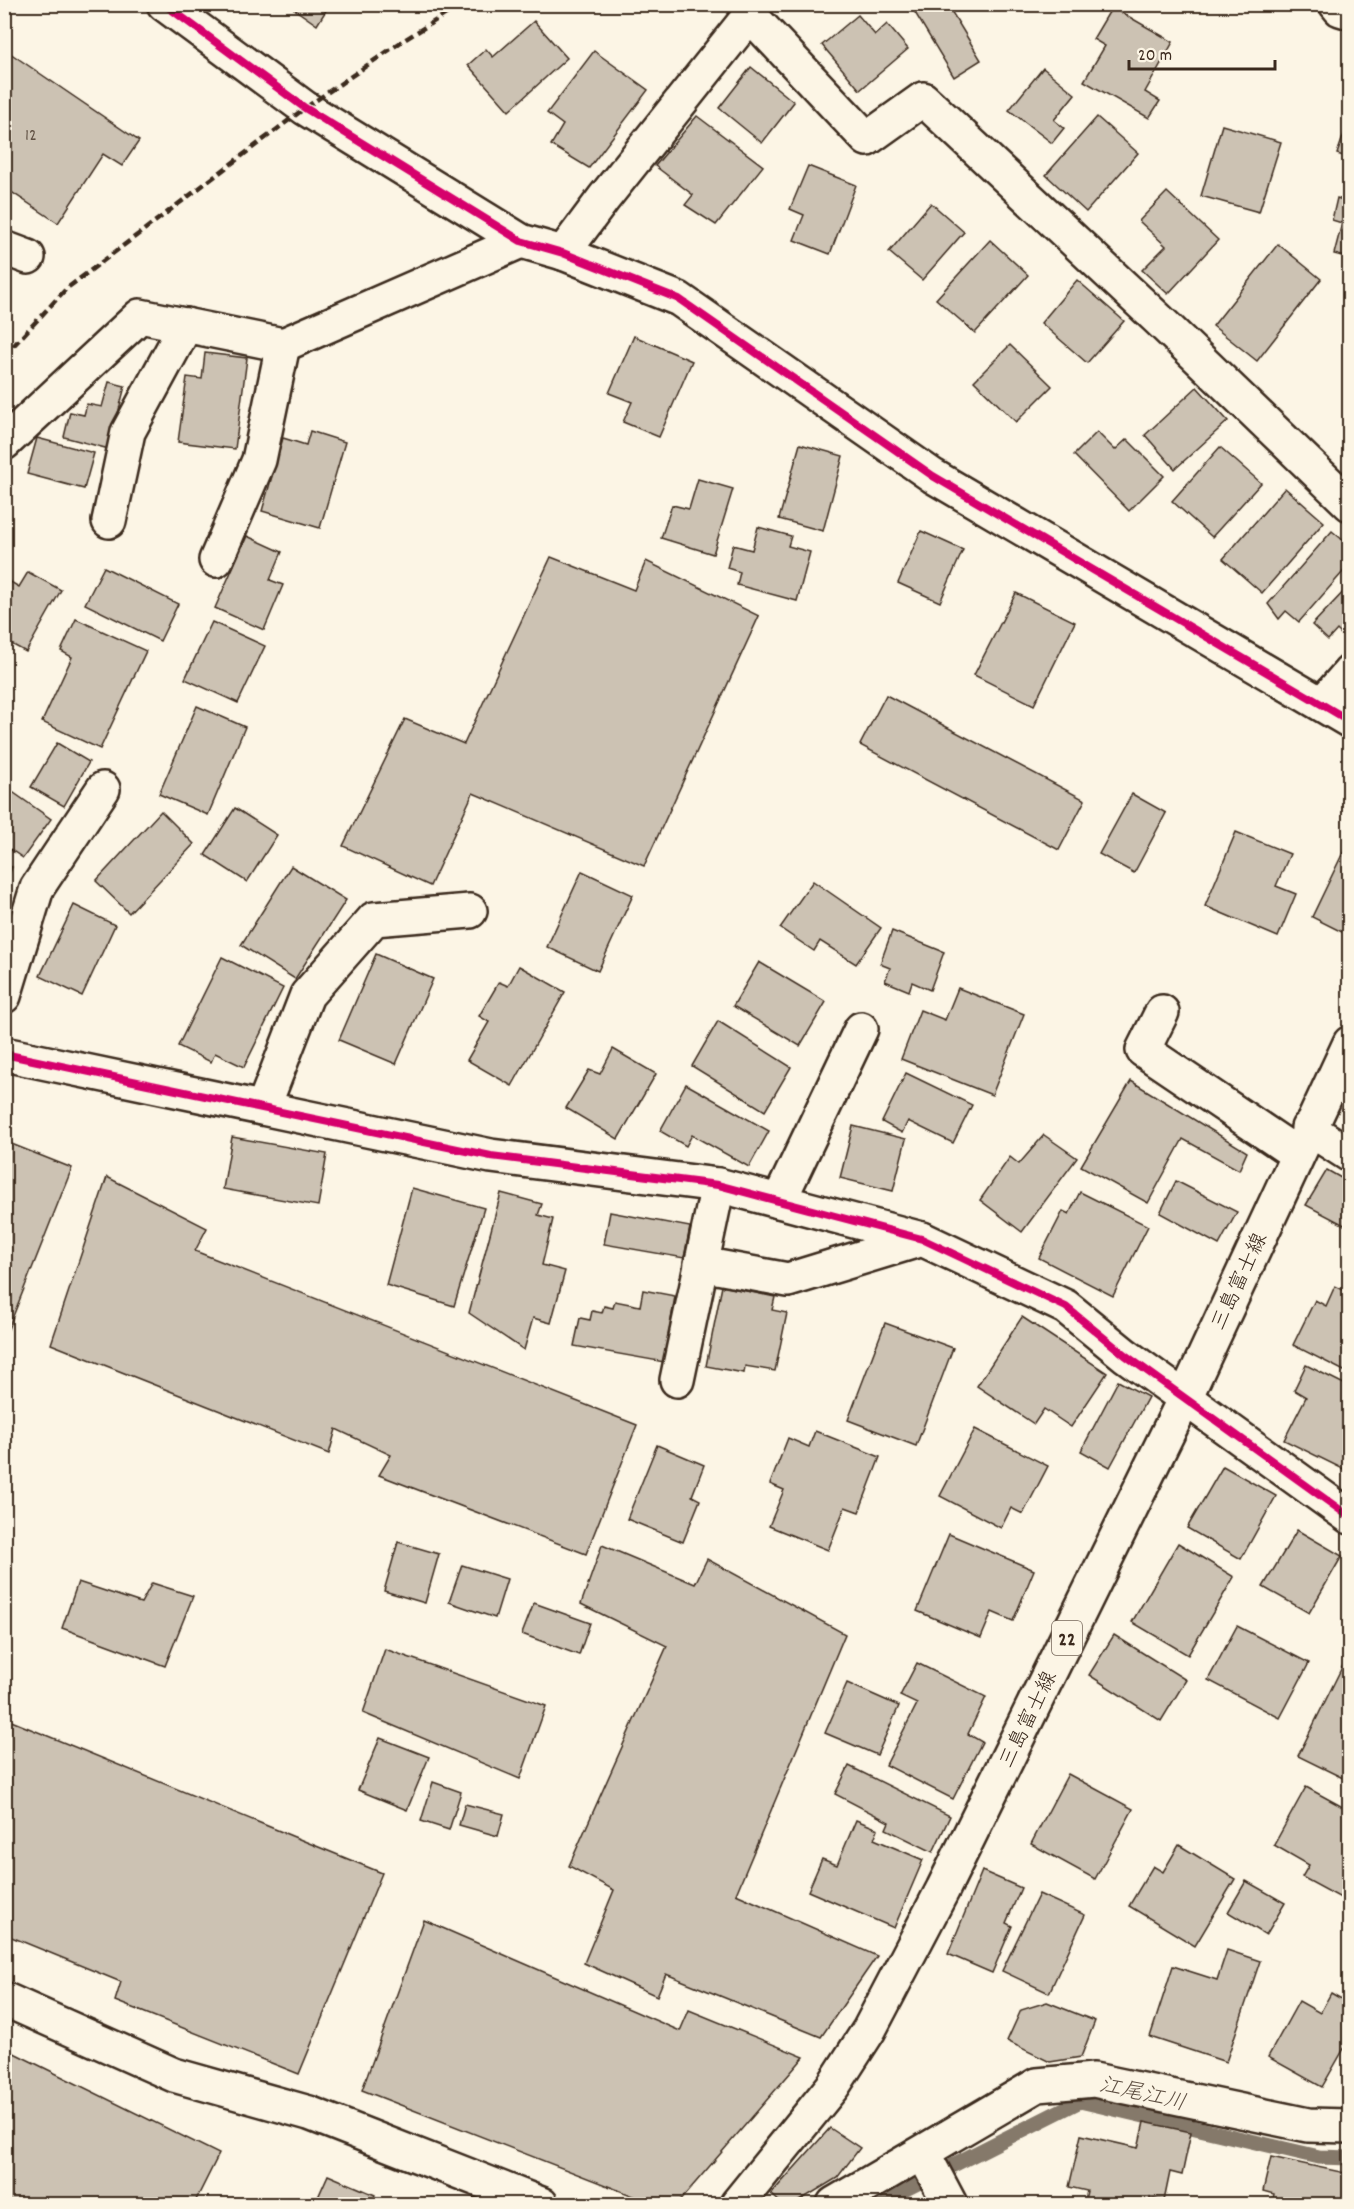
<svg xmlns="http://www.w3.org/2000/svg" width="1354" height="2209" viewBox="0 0 1354 2209" font-family="Dekko,'Klee One',sans-serif">
	<style>
		.lines { fill: none; stroke-linecap: round; stroke-linejoin: round }
		.stream { stroke: #85796b; stroke-width: 15 }
		.building { fill: #ccc2b3; stroke: #3b2a1e; stroke-width: 1.5 }
		.minor-casing { stroke: #3b2a1e; stroke-width: 38 }
		.major-casing { stroke: #3b2a1e; stroke-width: 38 }
		.minor { stroke: #fcf5e5; stroke-width: 33 }
		.major { stroke: #fcf5e5; stroke-width: 33 }
		.rail { stroke: #3b2a1e; stroke-width: 4.5; stroke-dasharray: 9 4.5; stroke-linecap: butt }
		.cycleway-casing { stroke: #fcf5e5; stroke-width: 11 }
		.cycleway { stroke: #d6006c; stroke-width: 8 }
		.labels { text-anchor: middle; stroke-width: 6; stroke-linejoin: round; paint-order: stroke }
		.number-label { font-size: 18px; fill: #5f5043 }
		.shield { fill: #fcf5e5; stroke: #75675a; stroke-width: 1.5 }
		.shield-label { font-size: 20px; font-weight: bold; fill: #3b2a1e }
		.street-label { font-size: 21px; fill: #3b2a1e; stroke: #fcf5e5 }
		.water-label { font-size: 22px; font-style: italic; fill: #605144; stroke: #fcf5e5 }
	</style>
	<rect width="100%" height="100%" fill="#fcf5e5"/>
	<filter id="ink" filterUnits="userSpaceOnUse"><feTurbulence type="fractalNoise" baseFrequency=".0167" numOctaves="2"/><feDisplacementMap in="SourceGraphic" scale="12" xChannelSelector="R" yChannelSelector="G"/><feConvolveMatrix kernelMatrix="1 2 1 2 8 2 1 2 1" color-interpolation-filters="sRGB"/></filter>
	<g filter="url(#ink)">
		<g class="lines">
			<polyline class="stream" points="876,2204 1080,2101 1319,2157 1350,2158"/>
		</g>
		<g class="building">
			<polygon points="287,4 330,4 317,25"/>
			<polygon points="924,4 947,4 981,60 954,77 914,11"/>
			<polygon points="1112,7 1173,42 1145,92 1160,101 1149,118 1084,81 1105,46 1093,39"/>
			<polygon points="858,15 875,35 887,24 908,49 860,90 822,45"/>
			<polygon points="534,21 567,58 509,111 468,65 486,49 493,57"/>
			<polygon points="7,51 139,141 122,166 103,154 58,223 4,187 4,55"/>
			<polygon points="594,51 648,90 589,168 551,145 563,125 547,113"/>
			<polygon points="751,67 794,102 762,143 719,108"/>
			<polygon points="1043,68 1075,94 1054,120 1064,128 1052,143 1009,110"/>
			<polygon points="697,116 763,166 716,225 685,205 693,195 655,166"/>
			<polygon points="1097,117 1138,153 1086,212 1046,175"/>
			<polygon points="1350,117 1350,158 1337,154"/>
			<polygon points="1222,125 1281,142 1259,212 1201,196"/>
			<polygon points="808,166 856,185 830,254 794,240 804,215 790,209"/>
			<polygon points="1350,187 1350,258 1334,254 1342,223 1332,220 1337,198 1346,201"/>
			<polygon points="1167,192 1218,240 1168,294 1142,270 1166,246 1139,221"/>
			<polygon points="931,203 964,232 922,280 889,252"/>
			<polygon points="990,240 1028,275 975,333 936,299"/>
			<polygon points="1278,244 1321,279 1257,361 1213,326"/>
			<polygon points="1077,280 1124,321 1087,363 1041,323"/>
			<polygon points="634,336 692,361 659,437 623,422 632,402 609,393"/>
			<polygon points="1010,345 1052,386 1016,422 974,381"/>
			<polygon points="205,353 247,358 235,449 178,442 187,377 202,379"/>
			<polygon points="109,382 125,386 109,449 64,437 70,412 84,415 87,404 102,407"/>
			<polygon points="1197,387 1228,421 1175,469 1145,435"/>
			<polygon points="310,431 345,442 320,528 262,511 283,438 306,445"/>
			<polygon points="1097,432 1115,450 1127,439 1164,476 1129,511 1074,455"/>
			<polygon points="37,438 94,453 84,489 27,474"/>
			<polygon points="800,444 843,456 823,531 779,519"/>
			<polygon points="1220,447 1261,483 1212,537 1172,501"/>
			<polygon points="698,479 733,489 713,554 661,538 672,505 689,509"/>
			<polygon points="1285,488 1324,522 1262,593 1223,559"/>
			<polygon points="758,527 791,536 788,546 810,552 797,601 737,585 740,572 727,568 733,545 752,550"/>
			<polygon points="921,531 963,550 940,602 898,583"/>
			<polygon points="1332,531 1350,546 1350,564 1299,622 1286,611 1279,619 1268,604"/>
			<polygon points="247,536 282,552 270,580 283,585 264,630 215,608"/>
			<polygon points="551,557 634,590 646,561 759,616 644,866 473,793 430,886 343,846 405,719 464,744"/>
			<polygon points="104,567 178,604 160,641 85,604"/>
			<polygon points="28,572 61,590 26,652 4,640 4,589 9,581 19,587"/>
			<polygon points="1350,585 1350,639 1348,641 1337,630 1328,640 1312,625"/>
			<polygon points="1016,593 1075,622 1034,705 974,675"/>
			<polygon points="76,619 146,651 100,749 42,722 72,657 61,651"/>
			<polygon points="212,622 265,646 238,703 185,679"/>
			<polygon points="886,695 1085,800 1059,850 860,745"/>
			<polygon points="197,706 245,727 208,815 159,794"/>
			<polygon points="57,743 89,762 64,806 31,787"/>
			<polygon points="4,786 51,819 23,858 4,845"/>
			<polygon points="1132,794 1166,813 1134,873 1099,854"/>
			<polygon points="235,808 277,835 247,882 205,855"/>
			<polygon points="161,811 194,844 129,913 96,881"/>
			<polygon points="1236,832 1290,854 1276,886 1296,894 1278,937 1205,906"/>
			<polygon points="1350,838 1350,936 1312,917"/>
			<polygon points="4,864 12,867 4,889"/>
			<polygon points="291,866 346,900 295,979 241,945"/>
			<polygon points="582,871 633,895 598,971 547,947"/>
			<polygon points="813,881 881,928 856,964 820,941 814,951 780,928"/>
			<polygon points="74,905 115,925 82,996 40,976"/>
			<polygon points="892,931 944,952 930,990 912,982 909,991 885,981 890,968 880,964"/>
			<polygon points="376,954 433,979 396,1064 339,1040"/>
			<polygon points="222,957 283,988 244,1067 215,1053 211,1062 178,1046"/>
			<polygon points="759,962 826,1002 800,1046 733,1006"/>
			<polygon points="519,966 565,992 512,1086 467,1060 489,1022 479,1016 499,982 508,986"/>
			<polygon points="958,988 1024,1014 992,1095 901,1059 920,1010 945,1020"/>
			<polygon points="718,1021 791,1067 765,1111 692,1066"/>
			<polygon points="613,1049 656,1074 618,1139 566,1108 589,1070 600,1074"/>
			<polygon points="906,1073 972,1105 953,1143 908,1121 902,1133 882,1122"/>
			<polygon points="1131,1081 1247,1152 1239,1170 1183,1139 1148,1203 1081,1166"/>
			<polygon points="686,1084 769,1131 749,1167 692,1135 686,1146 660,1131"/>
			<polygon points="853,1126 906,1139 893,1191 840,1178"/>
			<polygon points="1044,1135 1077,1158 1022,1232 980,1200 1010,1157 1019,1164"/>
			<polygon points="232,1137 327,1154 318,1206 223,1189"/>
			<polygon points="4,1141 72,1168 4,1339"/>
			<polygon points="1327,1170 1350,1183 1350,1228 1306,1205"/>
			<polygon points="107,1177 207,1228 195,1251 637,1425 586,1554 379,1475 391,1455 336,1429 329,1454 51,1344"/>
			<polygon points="1176,1181 1237,1212 1219,1245 1160,1213"/>
			<polygon points="412,1188 484,1208 454,1306 386,1285"/>
			<polygon points="1080,1192 1148,1226 1113,1296 1039,1258 1063,1211 1069,1214"/>
			<polygon points="501,1193 542,1204 538,1215 553,1219 542,1265 565,1271 551,1323 533,1318 524,1350 469,1313"/>
			<polygon points="610,1212 690,1227 684,1258 604,1244"/>
			<polygon points="722,1286 775,1297 772,1310 787,1313 775,1371 745,1366 744,1373 706,1366"/>
			<polygon points="1335,1286 1350,1293 1350,1374 1293,1345 1315,1300 1326,1306"/>
			<polygon points="643,1290 675,1296 664,1362 574,1346 580,1318 590,1320 592,1311 602,1313 604,1306 613,1308 615,1301 640,1306"/>
			<polygon points="1022,1317 1107,1373 1071,1427 1044,1409 1034,1424 977,1386"/>
			<polygon points="885,1323 953,1348 916,1446 848,1420"/>
			<polygon points="1306,1365 1350,1387 1350,1455 1343,1469 1284,1440 1306,1397 1294,1390"/>
			<polygon points="1118,1381 1148,1397 1110,1467 1081,1451"/>
			<polygon points="975,1429 1048,1466 1023,1514 1011,1508 1001,1528 940,1496"/>
			<polygon points="815,1431 880,1457 859,1512 845,1507 828,1550 769,1526 784,1490 770,1484 788,1438 809,1447"/>
			<polygon points="657,1445 704,1465 692,1496 700,1500 683,1542 627,1519"/>
			<polygon points="1223,1466 1276,1496 1241,1559 1187,1528"/>
			<polygon points="1297,1530 1342,1556 1309,1613 1263,1587"/>
			<polygon points="949,1534 1034,1570 1013,1621 992,1612 981,1638 917,1611"/>
			<polygon points="398,1542 439,1554 425,1603 384,1591"/>
			<polygon points="1178,1543 1234,1577 1188,1655 1132,1622"/>
			<polygon points="602,1545 695,1584 707,1559 845,1634 736,1894 877,1956 821,2037 666,1974 657,1996 584,1963 614,1890 569,1866 667,1646 581,1604"/>
			<polygon points="462,1565 507,1579 495,1618 449,1602"/>
			<polygon points="78,1582 141,1603 152,1583 193,1596 165,1666 62,1628"/>
			<polygon points="534,1603 590,1623 579,1655 522,1634"/>
			<polygon points="1237,1626 1309,1663 1280,1718 1208,1680"/>
			<polygon points="1114,1635 1186,1680 1161,1721 1089,1675"/>
			<polygon points="385,1649 546,1706 520,1779 363,1713"/>
			<polygon points="1350,1651 1350,1780 1349,1781 1298,1756"/>
			<polygon points="917,1663 986,1697 968,1734 982,1742 953,1799 886,1765 917,1704 900,1696"/>
			<polygon points="847,1683 899,1706 877,1755 825,1733"/>
			<polygon points="4,1718 382,1873 299,2074 115,2001 121,1982 4,1934"/>
			<polygon points="380,1738 429,1757 407,1810 358,1790"/>
			<polygon points="849,1766 950,1816 933,1852 886,1829 889,1822 835,1794"/>
			<polygon points="1068,1774 1133,1809 1095,1879 1031,1844"/>
			<polygon points="433,1782 461,1792 449,1830 421,1821"/>
			<polygon points="1306,1787 1350,1811 1350,1903 1302,1877 1309,1865 1274,1845"/>
			<polygon points="465,1804 504,1814 498,1836 459,1825"/>
			<polygon points="856,1820 878,1829 874,1839 923,1860 894,1928 808,1891 822,1859 837,1865"/>
			<polygon points="1179,1845 1235,1879 1195,1946 1129,1906 1153,1866 1163,1872"/>
			<polygon points="982,1871 1021,1888 1006,1923 1012,1926 992,1973 948,1954"/>
			<polygon points="1246,1881 1285,1903 1266,1935 1228,1912"/>
			<polygon points="1039,1894 1085,1915 1049,1993 1002,1971"/>
			<polygon points="424,1920 680,2031 689,2010 804,2057 677,2204 654,2204 362,2090"/>
			<polygon points="1227,1950 1260,1961 1226,2062 1150,2037 1173,1966 1217,1980"/>
			<polygon points="1331,1993 1350,2004 1350,2038 1322,2087 1268,2057 1299,2001 1320,2013"/>
			<polygon points="1047,2002 1095,2021 1081,2057 1050,2062 1007,2041 1021,2010"/>
			<polygon points="4,2048 219,2154 194,2204 4,2204"/>
			<polygon points="1144,2122 1191,2132 1182,2175 1170,2172 1164,2201 1150,2198 1149,2204 1084,2204 1087,2191 1069,2187 1081,2135 1138,2148"/>
			<polygon points="830,2128 860,2148 837,2178 794,2204 782,2204 771,2194"/>
			<polygon points="1271,2157 1350,2174 1350,2204 1272,2204 1274,2194 1263,2191"/>
			<polygon points="328,2175 375,2195 371,2204 315,2204"/>
		</g>
		<g class="lines">
			<defs>
				<g id="minor">
					<polyline points="164,4 305,108 521,241 563,253 679,299 933,476 1350,721"/>
					<polyline points="1336,4 1340,9 1350,12"/>
					<polyline points="750,15 867,139 923,99 1159,320 1350,504"/>
					<polyline points="4,248 28,257"/>
					<polyline points="563,253 604,198 750,15 753,4"/>
					<polyline points="4,443 140,316 283,345 521,241"/>
					<polyline points="109,521 128,432 186,325"/>
					<polyline points="216,560 259,460 283,345"/>
					<polyline points="1322,704 1350,672"/>
					<polyline points="4,996 37,888 103,789"/>
					<polyline points="1162,1012 1143,1050 1297,1154"/>
					<polyline points="4,1054 491,1156 718,1185 922,1239 1066,1307 1125,1355 1350,1517"/>
					<polyline points="263,1108 307,995 374,919 470,911"/>
					<polyline points="1308,1128 1350,1155"/>
					<polyline points="779,1201 861,1029"/>
					<polyline points="701,1264 788,1280 922,1239"/>
					<polyline points="677,1380 718,1185"/>
					<polyline points="4,1999 174,2075 309,2113 541,2204"/>
					<polyline points="923,2153 950,2204"/>
					<polyline points="834,2204 1037,2085 1094,2080 1308,2125 1350,2126"/>
				</g>
				<polyline id="major" points="737,2204 833,2086 869,2030 943,1889 1185,1398 1350,1043"/>
			</defs>
			<use href="#minor" class="minor-casing"/>
			<use href="#major" class="major-casing"/>
			<use href="#minor" class="minor"/>
			<use href="#major" class="major"/>
			<polyline class="rail" points="4,356 66,289 305,108 401,42 462,4"/>
			<defs>
				<g id="cycleway">
					<polyline points="164,4 305,108 521,241 563,253 679,299 933,476 1350,721"/>
					<polyline points="4,1054 491,1156 718,1185 922,1239 1066,1307 1125,1355 1350,1517"/>
				</g>
			</defs>
			<use href="#cycleway" class="cycleway-casing"/>
			<use href="#cycleway" class="cycleway"/>
		</g>
	</g>
	<g class="labels">
		<g class="number-label">
			<text x="31" y="140">12</text>
		</g>
		<rect class="shield" x="1052" y="1621" width="30" height="34" rx="4.5"/>
		<g class="shield-label">
			<text x="1067" y="1645">22</text>
		</g>
		<g class="street-label">
			<text transform="translate(1238 1281) rotate(-65)" y="7">三島富士線</text>
			<text transform="translate(1027 1719) rotate(-64)" y="7">三島富士線</text>
		</g>
		<g class="water-label">
			<text transform="translate(1143 2092) rotate(13)" y="8">江尾江川</text>
		</g>
	</g>
	<rect width="1354" height="2209" fill="none" stroke="#fcf5e5" stroke-width="24"/>
	<rect x="12" y="12" width="1330" height="2185" fill="none" stroke="#3b2a1e" stroke-width="2" filter="url(#ink)"/>
	<path d="M1129 60v9h146v-9" fill="none" stroke="#3b2a1e" stroke-width="3"/>
	<text x="1138" y="60" font-size="18" fill="#3b2a1e" stroke="#fcf5e5" stroke-width="4.5" paint-order="stroke">20 m</text>
</svg>
